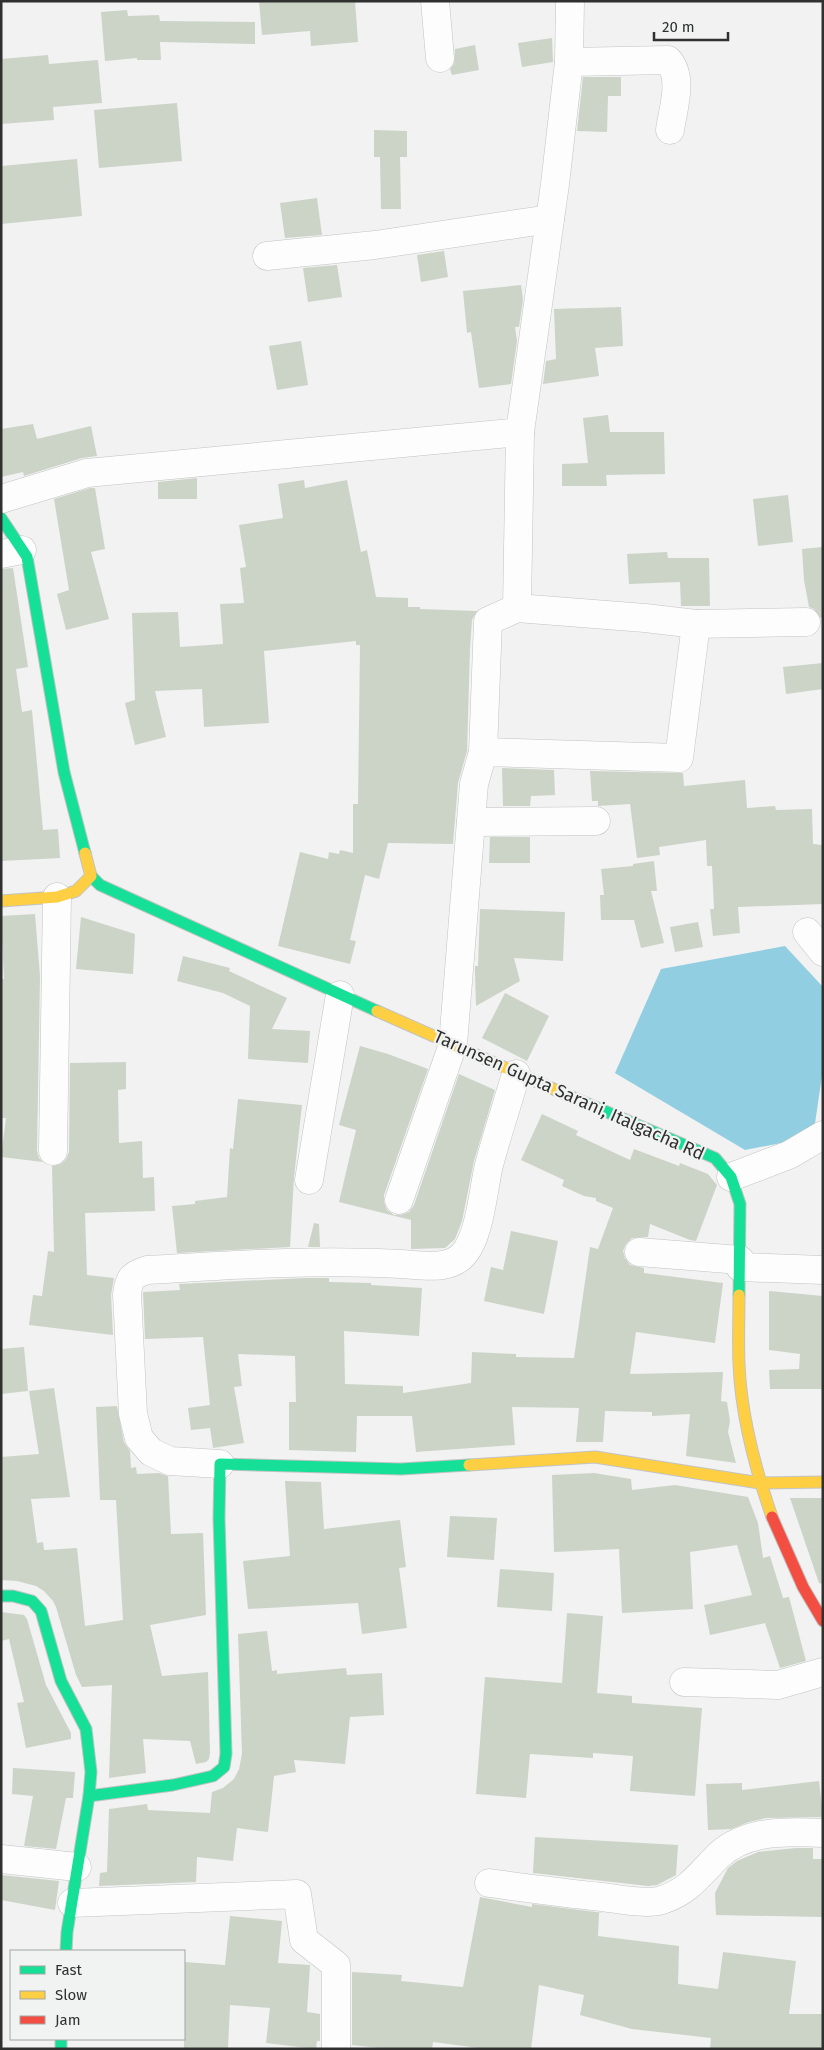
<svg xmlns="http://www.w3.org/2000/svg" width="824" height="2050" viewBox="0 0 824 2050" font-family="'Fira Sans',sans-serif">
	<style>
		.water { fill: #92cee2 }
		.building { fill: #ccd4c8 }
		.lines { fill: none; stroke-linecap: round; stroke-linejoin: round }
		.street-casing { stroke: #c2c3c3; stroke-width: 29 }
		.fast-casing { stroke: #c2c3c3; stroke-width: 13 }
		.slow-casing { stroke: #c2c3c3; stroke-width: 13 }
		.jam-casing { stroke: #c2c3c3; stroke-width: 13 }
		.street { stroke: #fdfdfd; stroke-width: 28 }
		.fast { stroke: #16e098; stroke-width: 11 }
		.slow { stroke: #ffcf43; stroke-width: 11 }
		.jam { stroke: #f24e42; stroke-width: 11 }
		.labels { text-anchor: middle; stroke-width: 4.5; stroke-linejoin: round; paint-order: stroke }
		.street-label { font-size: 18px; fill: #2f302f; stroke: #f0f3f1 }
	</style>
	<rect width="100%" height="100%" fill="#f1f2f1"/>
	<polygon class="water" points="785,946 823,987 823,1069 813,1137 745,1150 615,1073 661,969"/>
	<g class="building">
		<polygon points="259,1 355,1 358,42 311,46 310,31 262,35"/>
		<polygon points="127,10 128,16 159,15 160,21 255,22 255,44 160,42 161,60 137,60 137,58 105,61 101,12"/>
		<polygon points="552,38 553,62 522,67 518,43"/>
		<polygon points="475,45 479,70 452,75 450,69 454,64 455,49"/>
		<polygon points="48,55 49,64 98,60 102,103 53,107 54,120 1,124 1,59"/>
		<polygon points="583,77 621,77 621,96 608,96 607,132 577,131"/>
		<polygon points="177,103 182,161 99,168 94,110"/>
		<polygon points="374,130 407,131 407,157 400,157 401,209 381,209 380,157 374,157"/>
		<polygon points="77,159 82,216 1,224 1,166"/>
		<polygon points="317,198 322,235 285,238 280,203"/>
		<polygon points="444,251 448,277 421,282 417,255"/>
		<polygon points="337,265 342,297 308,302 303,268"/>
		<polygon points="521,285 523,300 519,327 515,327 517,341 511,384 479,388 471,332 467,333 463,291"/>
		<polygon points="621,307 623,346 595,348 599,376 543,384 546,361 556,359 554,309"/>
		<polygon points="301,341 308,385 277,390 269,346"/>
		<polygon points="608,415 610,432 664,432 665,474 606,475 607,486 562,486 562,464 588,463 583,418"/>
		<polygon points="33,424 37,439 91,426 97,456 82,458 24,476 23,472 1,477 1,429"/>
		<polygon points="197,478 197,499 158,499 158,482"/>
		<polygon points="304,480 305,488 347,480 361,552 367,550 376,597 408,598 408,607 420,607 420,609 477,611 472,620 470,648 467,751 458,783 453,844 388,843 379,879 365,875 350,940 356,941 350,964 278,946 300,852 328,859 329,852 339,854 340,850 353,853 353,804 358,804 360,645 356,645 356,641 264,651 269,723 204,727 202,689 155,691 166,737 135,745 125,703 135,700 132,613 178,612 180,647 223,644 220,604 244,603 240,568 246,567 239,525 283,518 278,484"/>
		<polygon points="90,488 95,488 105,549 91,552 109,619 66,630 57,594 69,590 54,499"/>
		<polygon points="788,495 793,542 758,546 753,499"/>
		<polygon points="823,547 823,617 820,618 814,609 809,607 804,580 802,549"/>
		<polygon points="667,552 668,558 709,558 710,606 681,606 680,582 629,584 627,554"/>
		<polygon points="13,568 28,667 16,669 22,712 32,710 43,830 58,829 60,858 1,861 1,569"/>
		<polygon points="823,663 823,689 786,694 783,667"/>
		<polygon points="502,768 554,770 555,795 531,796 530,806 503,806"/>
		<polygon points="590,771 683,773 684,786 745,780 747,808 775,806 776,810 812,809 813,844 823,845 823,904 738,907 740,933 713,936 710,909 714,909 712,866 707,866 706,840 659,847 660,855 637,858 630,804 598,806 598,801 592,801"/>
		<polygon points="490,837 530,837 530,863 489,863"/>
		<polygon points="654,861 657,891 651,891 664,943 641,948 634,920 601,920 600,895 604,895 601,869 633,866 633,864"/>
		<polygon points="480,909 565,912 563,961 514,958 520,981 476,1006 475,972 475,966 478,966"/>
		<polygon points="35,914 40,976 37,1151 39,1158 43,1162 1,1157 6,1118 1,1118 1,979 4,979 1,916"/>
		<polygon points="81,917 135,934 133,974 76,969"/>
		<polygon points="698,922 703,947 675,952 670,927"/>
		<polygon points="183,956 230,968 229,971 287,998 272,1029 310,1031 308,1063 248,1059 250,1006 223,993 177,981"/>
		<polygon points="505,993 549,1016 527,1061 482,1038"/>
		<polygon points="360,1046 388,1054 428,1069 384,1195 384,1202 387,1210 394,1215 401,1215 409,1212 414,1205 459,1074 495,1090 474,1161 462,1221 455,1239 445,1248 411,1249 411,1220 339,1202 356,1130 339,1125"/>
		<polygon points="126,1062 126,1089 118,1090 119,1143 142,1141 143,1178 154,1177 155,1211 85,1213 87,1275 114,1278 111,1295 113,1335 29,1325 33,1295 42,1296 48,1251 54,1252 52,1166 61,1164 66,1159 69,1152 70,1063"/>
		<polygon points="238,1099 302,1105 294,1177 290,1247 177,1253 172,1206 195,1204 195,1201 227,1197 230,1148 233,1149"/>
		<polygon points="542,1114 578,1131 576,1135 630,1160 634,1149 679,1166 680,1163 708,1174 717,1185 696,1241 690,1240 650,1224 648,1237 632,1238 626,1244 623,1251 625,1258 630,1265 644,1268 644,1273 723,1283 715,1343 636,1332 630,1374 723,1372 721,1401 727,1402 730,1421 728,1432 736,1463 686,1456 690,1414 652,1416 652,1412 605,1411 603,1442 576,1442 579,1408 512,1407 515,1445 416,1452 412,1416 357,1416 356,1452 289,1450 289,1402 296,1402 295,1356 238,1354 242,1386 234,1387 244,1443 213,1448 210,1428 191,1430 188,1408 210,1405 203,1337 145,1339 143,1292 180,1290 179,1284 306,1278 329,1278 329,1282 371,1283 371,1285 422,1288 419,1336 344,1331 345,1384 403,1386 403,1393 471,1383 472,1352 516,1354 516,1357 574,1358 590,1247 598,1249 613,1208 596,1201 596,1198 584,1196 562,1186 564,1180 521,1160"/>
		<polygon points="314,1223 319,1224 320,1247 308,1247"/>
		<polygon points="511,1231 558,1241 544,1314 484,1301 491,1267 503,1270"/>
		<polygon points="769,1291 823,1296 823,1389 770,1389 769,1370 799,1369 800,1354 769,1350"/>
		<polygon points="24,1347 28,1391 1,1394 1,1349"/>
		<polygon points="54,1388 70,1497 31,1499 37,1543 43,1542 44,1550 77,1548 85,1626 123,1620 116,1500 100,1500 96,1407 117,1406 124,1442 130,1451 131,1468 136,1467 137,1474 159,1473 168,1476 171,1534 203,1533 206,1615 150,1625 162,1676 208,1672 210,1753 209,1759 206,1762 196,1764 190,1741 143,1739 146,1773 109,1778 112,1685 82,1687 76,1675 56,1607 53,1601 44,1591 36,1586 17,1581 1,1580 1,1457 39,1454 29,1391"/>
		<polygon points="594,1473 631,1479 632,1490 675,1485 748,1497 758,1523 763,1558 770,1556 783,1598 789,1597 806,1661 780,1668 765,1623 710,1635 704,1605 752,1595 737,1545 690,1552 693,1609 622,1613 619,1549 554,1552 552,1475"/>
		<polygon points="285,1481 321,1482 324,1529 400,1520 406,1567 399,1568 407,1628 362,1634 358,1603 248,1609 243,1561 290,1556"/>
		<polygon points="790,1498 823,1498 823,1584 819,1583"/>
		<polygon points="450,1516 497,1518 494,1560 447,1557"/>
		<polygon points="500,1569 554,1573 552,1611 497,1607"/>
		<polygon points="1,1612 24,1615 27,1619 46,1685 71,1733 71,1739 26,1748 17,1703 24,1702 9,1639 1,1641"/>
		<polygon points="567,1613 603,1616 597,1693 632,1696 632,1703 702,1708 695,1796 630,1791 633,1756 593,1753 593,1758 530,1754 526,1798 476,1794 485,1677 562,1683"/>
		<polygon points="267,1631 272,1671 277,1670 277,1674 346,1668 347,1675 382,1673 384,1715 350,1717 345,1764 294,1760 296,1772 274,1776 268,1832 237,1828 233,1861 197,1857 196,1882 99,1886 100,1873 107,1872 109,1809 147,1804 148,1810 210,1813 212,1792 223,1788 234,1779 239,1769 242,1754 238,1634"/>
		<polygon points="13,1768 75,1772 73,1798 66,1798 56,1849 24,1846 33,1796 12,1794"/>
		<polygon points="819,1781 823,1817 766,1818 749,1822 731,1829 708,1830 706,1784 742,1783 742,1790"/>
		<polygon points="535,1837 678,1845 676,1875 657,1885 648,1886 533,1873"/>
		<polygon points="796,1848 813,1848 813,1859 823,1859 823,1917 716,1915 715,1893 728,1868 737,1861 758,1852"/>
		<polygon points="1,1875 59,1881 55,1910 1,1900"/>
		<polygon points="480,1897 532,1907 532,1904 604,1913 599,1913 598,1936 679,1946 678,1984 718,1989 723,1952 796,1961 789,2014 823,2014 823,2049 710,2049 711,2038 632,2029 580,2015 584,1995 539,1985 531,2049 486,2049 433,2042 432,2049 388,2049 352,2045 352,1972 402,1975 401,1981 463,1987"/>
		<polygon points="230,1916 282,1921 278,1963 310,1965 307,2012 320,2014 320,2041 317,2041 316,2049 266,2043 270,2008 230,2005 228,2048 184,2049 185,1962 225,1965"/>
	</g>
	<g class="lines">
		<defs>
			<g id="street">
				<polyline points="435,1 440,58"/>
				<path d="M569,62L668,60C684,78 673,108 670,130"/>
				<polyline points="267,256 375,245 550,219"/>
				<polyline points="1,499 87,473 520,432 555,184 569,62 570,1"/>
				<polyline points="1,554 22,550"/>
				<polyline points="696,624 806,622"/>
				<polyline points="483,752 488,621 517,608 520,432"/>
				<polyline points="471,822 596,821"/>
				<polyline points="807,932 823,952"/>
				<polyline points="53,1151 57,897"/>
				<polyline points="731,1177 789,1155 823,1135"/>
				<polyline points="309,1180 340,995"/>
				<polyline points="399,1200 453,1044 474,784 483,752 679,758 696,624 645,618 517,608"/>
				<polyline points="639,1252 740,1260"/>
				<polyline points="740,1267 823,1270"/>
				<path d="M220,1464L170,1461L151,1452L139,1438L133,1414L127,1294C129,1278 132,1275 147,1270C232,1265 316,1259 401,1264C420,1265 448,1271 463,1255C480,1237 483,1190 489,1165C497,1135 507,1105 516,1074"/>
				<polyline points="684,1682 778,1685 823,1672"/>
				<polyline points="1,1859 77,1867"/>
				<path d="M489,1883C526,1888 564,1893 602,1897C618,1899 647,1905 662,1900C689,1891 699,1875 718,1856C745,1830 788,1831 823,1833"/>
				<polyline points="72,1903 297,1894 304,1940 336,1965 336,2049"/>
			</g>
			<g id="fast">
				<polyline points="1,518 27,557 64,772 85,853"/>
				<polyline points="91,876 100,885 377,1011"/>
				<polyline points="567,1095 715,1158 731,1177 740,1204 739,1295"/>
				<polyline points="1,1596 13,1596 32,1601 41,1611 61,1681 86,1729 91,1772 89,1796 67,1932 66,1951"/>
				<polyline points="89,1796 173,1785 213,1776 224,1767 226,1754 219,1518 220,1464 401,1469 469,1465"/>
				<polyline points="61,2039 61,2049"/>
			</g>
			<g id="slow">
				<polyline points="1,901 57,897 76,891 91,876 85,853"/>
				<polyline points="377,1011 567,1095"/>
				<path d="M739,1295C739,1318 738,1341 739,1364C741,1416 755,1468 772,1517"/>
				<polyline points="469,1465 595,1457 760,1483 823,1482"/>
			</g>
			<polyline id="jam" points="772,1517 803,1587 823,1621"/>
		</defs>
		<use href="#street" class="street-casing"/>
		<use href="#fast" class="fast-casing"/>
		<use href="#slow" class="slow-casing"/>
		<use href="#jam" class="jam-casing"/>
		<use href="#street" class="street"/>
		<use href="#fast" class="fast"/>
		<use href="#slow" class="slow"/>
		<use href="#jam" class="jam"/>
	</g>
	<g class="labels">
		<g class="street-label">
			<text transform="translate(569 1095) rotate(24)" y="6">Tarunsen Gupta Sarani, Italgacha Rd</text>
		</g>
	</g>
	<rect width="824" height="2050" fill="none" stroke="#2f302f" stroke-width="5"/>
	<rect x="10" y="1950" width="175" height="90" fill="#f0f3f1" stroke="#a3a5a3"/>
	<rect x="20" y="1966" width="25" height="8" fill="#16e098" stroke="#a3a5a3"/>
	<text x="55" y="1975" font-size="15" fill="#2f302f">Fast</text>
	<rect x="20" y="1991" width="25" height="8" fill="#ffcf43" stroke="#a3a5a3"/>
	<text x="55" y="2000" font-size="15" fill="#2f302f">Slow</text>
	<rect x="20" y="2016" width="25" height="8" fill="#f24e42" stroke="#a3a5a3"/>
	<text x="55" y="2025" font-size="15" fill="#2f302f">Jam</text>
	<path d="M654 32v8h74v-8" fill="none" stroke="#2f302f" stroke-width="2.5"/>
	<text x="662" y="32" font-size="15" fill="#2f302f" stroke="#f0f3f1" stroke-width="4" paint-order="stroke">20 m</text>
</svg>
